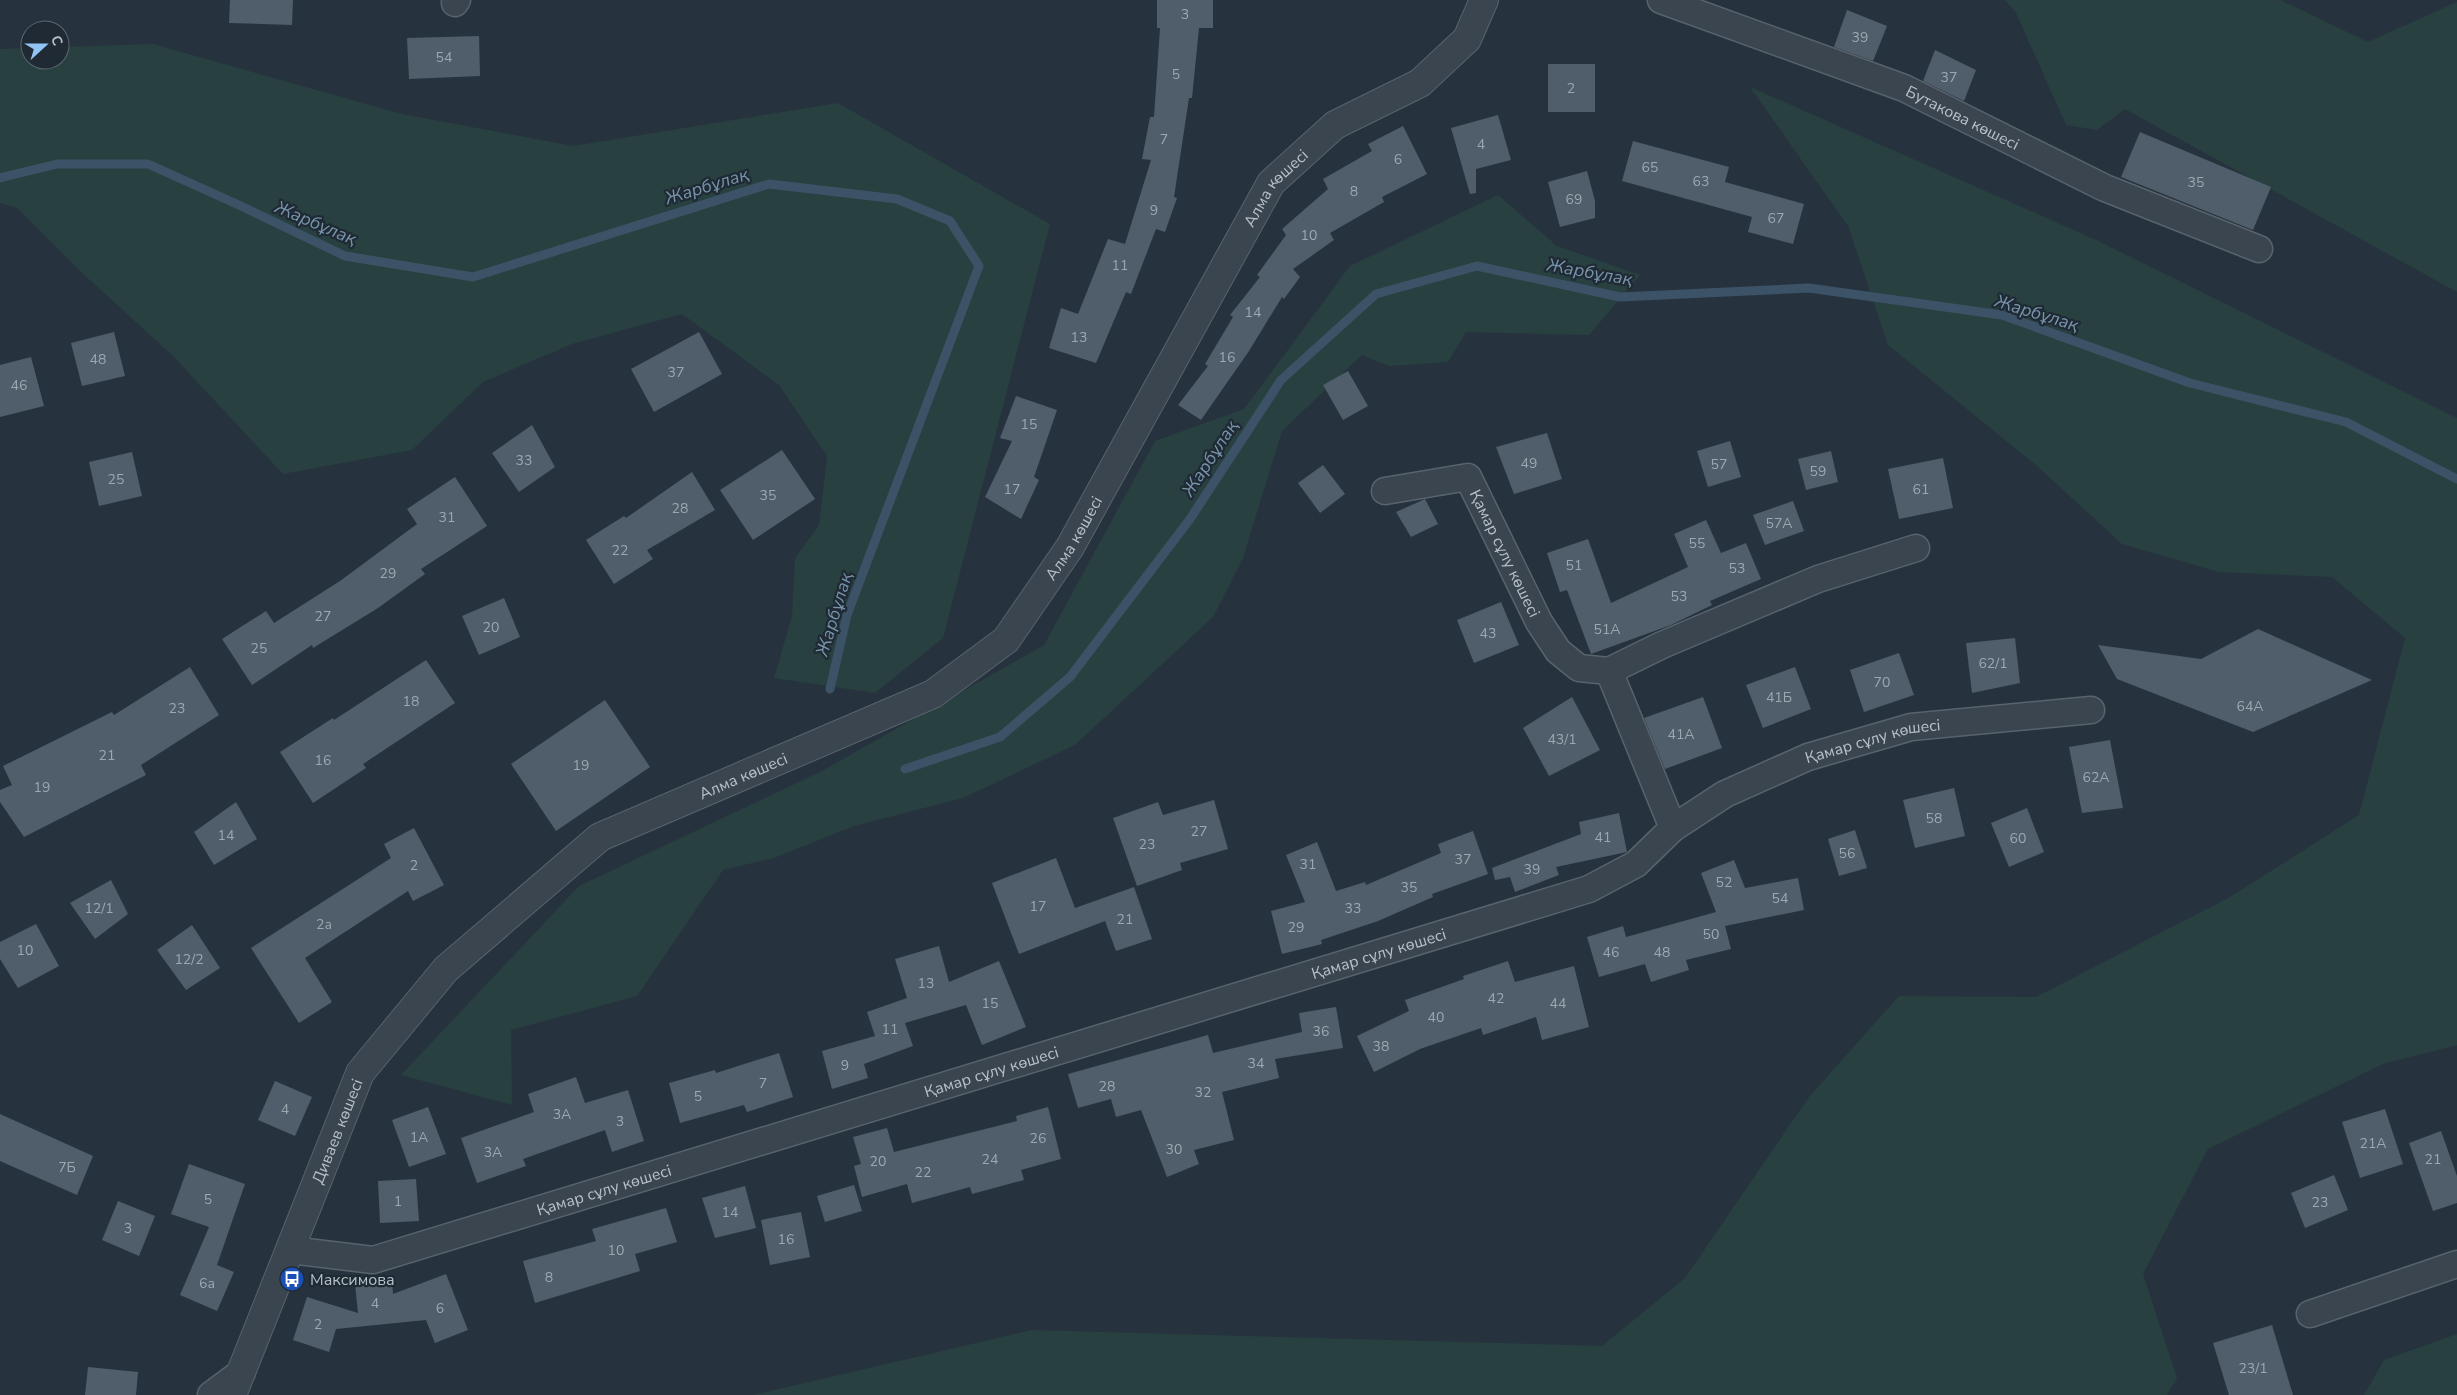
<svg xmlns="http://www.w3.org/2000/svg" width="2457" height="1395" viewBox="0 0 2457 1395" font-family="'Nunito Sans',sans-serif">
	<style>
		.green { fill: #284040 }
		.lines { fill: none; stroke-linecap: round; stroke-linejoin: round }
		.stream { stroke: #3c5367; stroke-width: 9 }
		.building { fill: #4f5e6a }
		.minor-casing { stroke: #58636c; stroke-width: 29 }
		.tertiary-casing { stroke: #58636c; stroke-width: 30 }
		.minor { stroke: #3a454f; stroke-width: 26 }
		.tertiary { stroke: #3a454f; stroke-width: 28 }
		.labels { text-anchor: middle; stroke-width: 4.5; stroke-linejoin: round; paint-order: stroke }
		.number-label { font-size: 14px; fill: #9ca8b1 }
		.street-label { font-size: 16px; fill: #b6c0c9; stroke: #1f2a34 }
		.poi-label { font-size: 16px; fill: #b6c0c9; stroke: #1f2a34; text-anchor: start }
		.water-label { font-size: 18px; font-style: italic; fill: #7894ab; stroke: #1f2a34 }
	</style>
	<rect width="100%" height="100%" fill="#26333f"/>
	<g class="green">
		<polygon points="2005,0 2280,0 2368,42 2457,2 2457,292 2125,109 2097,130 2066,125 2016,13"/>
		<polygon points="153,44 402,114 573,146 838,103 1050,224 943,638 875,693 774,678 792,616 795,558 819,525 827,456 779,385 682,314 572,344 483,382 412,450 283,474 173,356 79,270 17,208 0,203 0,49 30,48 30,60 60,60 60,47"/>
		<polygon points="1750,87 2094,239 2457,418 2457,1045 2383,1064 2208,1149 2143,1274 2177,1378 2167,1395 753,1395 1032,1330 1602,1346 1685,1278 1809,1097 1899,996 2036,997 2230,897 2359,815 2405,638 2332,577 2219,572 2122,544 2036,465 1888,345 1848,226"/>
		<polygon points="1498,195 1557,246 1640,275 1589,335 1466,332 1448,362 1389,366 1362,355 1282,431 1243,558 1213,617 1075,745 963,798 854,826 774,858 723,870 637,996 511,1030 512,1105 401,1075 579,886 822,771 1044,645 1155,441 1244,409 1350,266"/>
		<polygon points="2457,1334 2457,1395 2364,1395 2384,1360"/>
	</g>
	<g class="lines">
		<g class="stream">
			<polyline points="0,178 57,164 148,164 241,206 345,256 473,277 769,184 897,199 950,221 979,266 847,615 830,689"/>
			<polyline points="905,769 1000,737 1070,677 1190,519 1281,380 1376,294 1477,266 1620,297 1809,288 2002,315 2190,383 2346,422 2457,479"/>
		</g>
	</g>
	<g class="building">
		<polygon points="230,0 293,0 292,25 229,23"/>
		<polygon points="1157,0 1213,0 1213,28 1199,28 1192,98 1189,98 1174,197 1177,198 1165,232 1156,229 1131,294 1126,292 1096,363 1049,348 1061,308 1078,314 1108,239 1125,244 1151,160 1142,159 1150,117 1154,117 1160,28 1157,28"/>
		<polygon points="1847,10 1887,26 1873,61 1834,47"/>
		<polygon points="479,36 480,76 409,79 407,38"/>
		<polygon points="1935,50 1976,70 1964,101 1923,81"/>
		<rect x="1548" y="64" width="47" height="48"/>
		<polygon points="1498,115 1511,160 1476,169 1476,193 1470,194 1451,128"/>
		<polygon points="1403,126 1427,174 1382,197 1384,202 1330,233 1334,240 1293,269 1300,277 1284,299 1282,297 1249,351 1201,420 1178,405 1208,366 1205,364 1233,317 1230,315 1260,277 1257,275 1286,235 1282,229 1328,189 1323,179 1372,151 1368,144"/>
		<polygon points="2140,132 2271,187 2253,230 2121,177"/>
		<polygon points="1633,141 1729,167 1725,182 1804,204 1793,244 1748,232 1752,217 1622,181"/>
		<polygon points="1587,171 1595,201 1595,218 1560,227 1548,182"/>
		<polygon points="114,332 125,376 82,386 71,343"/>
		<polygon points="699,332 722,374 654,412 631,369"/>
		<polygon points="31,357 44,406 0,417 0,365"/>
		<polygon points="1348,371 1368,406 1343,420 1323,385"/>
		<polygon points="1016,396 1057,410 1034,477 1039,480 1021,519 985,497 1012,441 1000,438"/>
		<polygon points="532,425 555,467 519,492 492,453"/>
		<polygon points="1547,433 1562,479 1514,494 1496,447"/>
		<polygon points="1730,441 1741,477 1708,487 1697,451"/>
		<polygon points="782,450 815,499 753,540 720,490"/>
		<polygon points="1831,451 1838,482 1806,490 1798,459"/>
		<polygon points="132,452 142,496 99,506 89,462"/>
		<polygon points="1943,458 1953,508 1899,519 1888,469"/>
		<polygon points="1323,465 1345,494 1320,513 1298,483"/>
		<polygon points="692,472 715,510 647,550 653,559 614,584 586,540 624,516 626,518"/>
		<polygon points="455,477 487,526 421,569 425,574 378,608 313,648 312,645 252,685 222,639 266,611 274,623 340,581 417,524 407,509"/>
		<polygon points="1425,499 1438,524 1411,537 1396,512"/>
		<polygon points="1793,501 1804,531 1765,545 1753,515"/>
		<polygon points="1706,520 1721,553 1746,543 1761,579 1710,601 1712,605 1671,625 1591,654 1567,590 1560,592 1547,553 1588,539 1611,603 1688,567 1674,534"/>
		<polygon points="504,598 520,637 479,655 462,616"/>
		<polygon points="1501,602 1519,645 1474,663 1457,620"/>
		<polygon points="2258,629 2372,680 2253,732 2117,679 2098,645 2201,659"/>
		<polygon points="2015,638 2020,683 1972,693 1966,643"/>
		<polygon points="1899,653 1914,695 1864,712 1850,670"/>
		<polygon points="426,660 455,703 363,764 366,768 313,803 280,752 333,718 334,720"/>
		<polygon points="190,667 219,715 141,765 146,775 24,837 0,802 0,790 12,785 3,766 112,712 114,715"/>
		<polygon points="1795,667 1811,709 1763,728 1746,685"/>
		<polygon points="1572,697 1600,750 1549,776 1523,728"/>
		<polygon points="1703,697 1722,748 1665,769 1644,718"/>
		<polygon points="605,700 650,767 556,831 511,764"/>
		<polygon points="2110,740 2123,808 2082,813 2069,747"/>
		<polygon points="1954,788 1965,836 1915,848 1903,800"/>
		<polygon points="1214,800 1228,849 1180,863 1182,870 1137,886 1113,818 1158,802 1163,815"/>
		<polygon points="236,802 257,839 214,865 194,832"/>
		<polygon points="2027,808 2044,852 2009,867 1991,823"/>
		<polygon points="1619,813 1627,852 1556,867 1559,875 1515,892 1510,877 1495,880 1492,868 1581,834 1579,822"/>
		<polygon points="414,828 444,885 413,901 408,891 305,958 332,1002 299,1023 251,948 391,858 384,844"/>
		<polygon points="1855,830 1867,868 1839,876 1828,839"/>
		<polygon points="1473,831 1488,874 1432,894 1433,897 1378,921 1321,940 1322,944 1282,954 1271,911 1305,902 1286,855 1317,842 1336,891 1365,882 1366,885 1441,853 1438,844"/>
		<polygon points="1056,858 1075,908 1134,887 1152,939 1116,951 1105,921 1019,954 992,883"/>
		<polygon points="1734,860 1745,888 1798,878 1804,910 1725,926 1731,949 1686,960 1689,970 1651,982 1645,964 1599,977 1587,937 1623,926 1626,937 1716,912 1701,873"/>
		<polygon points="111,880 128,914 95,939 70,903"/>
		<polygon points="36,924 59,966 18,988 0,959 0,942"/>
		<polygon points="192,925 220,968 186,990 157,950"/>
		<polygon points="939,946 949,982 999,961 1026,1027 982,1045 966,1005 905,1023 913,1046 864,1064 868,1078 832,1089 822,1051 875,1036 867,1012 907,998 895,959"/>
		<polygon points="1508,961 1515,982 1574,966 1589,1027 1542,1040 1536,1017 1483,1035 1481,1028 1420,1049 1374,1072 1357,1036 1409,1011 1405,1000 1464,979 1463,976"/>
		<polygon points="1336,1007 1343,1048 1275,1059 1279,1078 1222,1092 1234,1140 1194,1150 1199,1164 1167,1177 1141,1110 1116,1117 1111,1099 1078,1108 1068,1074 1208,1035 1213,1053 1302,1032 1299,1013"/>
		<polygon points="779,1053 793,1097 747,1112 744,1105 680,1123 669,1083 715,1070 716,1073"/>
		<polygon points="576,1077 585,1103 628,1090 644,1141 612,1152 605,1130 523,1159 526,1166 477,1183 461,1138 534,1112 528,1094"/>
		<polygon points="275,1081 312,1097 295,1136 258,1120"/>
		<polygon points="428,1107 446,1154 409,1167 392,1120"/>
		<polygon points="1048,1107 1061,1159 1021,1170 1024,1180 972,1194 970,1187 912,1203 907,1184 862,1197 854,1166 861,1164 853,1137 887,1128 894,1152 1017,1121 1016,1116"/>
		<polygon points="2385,1109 2403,1164 2360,1178 2342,1122"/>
		<polygon points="0,1114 93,1156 77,1195 0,1161"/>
		<polygon points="2441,1131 2457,1176 2457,1203 2433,1211 2409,1143"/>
		<polygon points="189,1164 245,1184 217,1265 234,1272 217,1311 180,1295 209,1227 171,1214"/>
		<polygon points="2334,1175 2348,1210 2305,1228 2291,1193"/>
		<polygon points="416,1179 419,1221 380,1223 378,1181"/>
		<polygon points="854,1185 862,1211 825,1222 817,1196"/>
		<polygon points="745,1186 756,1228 715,1238 702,1198"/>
		<polygon points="118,1201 155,1216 139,1256 102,1240"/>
		<polygon points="666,1208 677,1242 635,1254 640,1271 535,1303 523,1261 596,1241 592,1229"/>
		<polygon points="801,1212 810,1257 770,1265 761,1220"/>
		<polygon points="446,1274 468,1330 435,1343 426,1320 336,1329 329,1352 293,1340 307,1297 358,1313 355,1284 392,1280 393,1294"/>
		<polygon points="2272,1325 2293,1395 2229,1395 2213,1343"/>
		<polygon points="88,1367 138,1372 136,1395 85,1395"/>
	</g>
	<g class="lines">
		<defs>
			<g id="minor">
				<path id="s1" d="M1661,0L1904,88L2105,188L2259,249"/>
				<polyline points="455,3 457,0"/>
				<path id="s2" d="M1385,491L1468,477L1539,622L1558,651L1579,668L1609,671L1662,645L1818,579L1916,548"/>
				<path id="s3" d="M1673,828L1725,794L1808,757L1911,727L2091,710"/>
				<path id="s4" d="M290,1250L373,1260L1589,889L1636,864L1673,828L1609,671"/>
				<polyline points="2310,1314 2457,1264"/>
				<polyline points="211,1395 242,1372"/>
			</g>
			<g id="tertiary">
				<path id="s5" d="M232,1395L360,1073L446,969L600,837L933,694L1006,640L1070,547L1271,183L1335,125L1420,83L1467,39L1484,0"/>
			</g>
		</defs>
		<use href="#minor" class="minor-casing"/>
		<use href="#tertiary" class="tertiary-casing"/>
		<use href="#minor" class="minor"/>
		<use href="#tertiary" class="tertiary"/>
	</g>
	<defs>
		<symbol id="bus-disc" viewBox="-11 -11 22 22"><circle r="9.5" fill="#1a4fb4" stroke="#1f2a34"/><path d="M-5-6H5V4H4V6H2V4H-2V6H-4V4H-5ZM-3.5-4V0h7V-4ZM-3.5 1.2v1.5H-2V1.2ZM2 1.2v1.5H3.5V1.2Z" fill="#fff"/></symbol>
	</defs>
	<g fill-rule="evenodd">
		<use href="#bus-disc" x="278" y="1265" width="28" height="28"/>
	</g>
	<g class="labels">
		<g class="number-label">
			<text x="1185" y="19">3</text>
			<text x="1860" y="42">39</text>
			<text x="444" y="62">54</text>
			<text x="1176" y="79">5</text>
			<text x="1949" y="82">37</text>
			<text x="1571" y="93">2</text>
			<text x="1164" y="144">7</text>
			<text x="1481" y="149">4</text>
			<text x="1398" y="164">6</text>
			<text x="1650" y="172">65</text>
			<text x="1701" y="186">63</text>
			<text x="2196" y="187">35</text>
			<text x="1354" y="196">8</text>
			<text x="1574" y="204">69</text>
			<text x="1154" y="215">9</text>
			<text x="1776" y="223">67</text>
			<text x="1309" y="240">10</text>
			<text x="1120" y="270">11</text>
			<text x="1253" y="317">14</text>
			<text x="1079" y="342">13</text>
			<text x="1227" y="362">16</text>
			<text x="98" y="364">48</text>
			<text x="676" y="377">37</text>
			<text x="19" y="390">46</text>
			<text x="1029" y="429">15</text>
			<text x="524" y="465">33</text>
			<text x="1529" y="468">49</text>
			<text x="1719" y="469">57</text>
			<text x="1818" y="476">59</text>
			<text x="116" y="484">25</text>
			<text x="1012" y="494">17</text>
			<text x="1921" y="494">61</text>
			<text x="768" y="500">35</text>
			<text x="680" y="513">28</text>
			<text x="447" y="522">31</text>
			<text x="1779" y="528">57А</text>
			<text x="1697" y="548">55</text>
			<text x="620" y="555">22</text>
			<text x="1574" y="570">51</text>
			<text x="1737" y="573">53</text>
			<text x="388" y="578">29</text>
			<text x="1679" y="601">53</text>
			<text x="323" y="621">27</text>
			<text x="491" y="632">20</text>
			<text x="1607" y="634">51А</text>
			<text x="1488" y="638">43</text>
			<text x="259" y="653">25</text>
			<text x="1993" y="668">62/1</text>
			<text x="1882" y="687">70</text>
			<text x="1779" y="702">41Б</text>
			<text x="411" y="706">18</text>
			<text x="2250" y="711">64А</text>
			<text x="177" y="713">23</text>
			<text x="1681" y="739">41А</text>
			<text x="1562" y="744">43/1</text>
			<text x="107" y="760">21</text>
			<text x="323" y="765">16</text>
			<text x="581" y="770">19</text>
			<text x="2096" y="782">62А</text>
			<text x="42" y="792">19</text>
			<text x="1934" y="823">58</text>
			<text x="1199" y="836">27</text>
			<text x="226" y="840">14</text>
			<text x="1603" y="842">41</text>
			<text x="2018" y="843">60</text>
			<text x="1147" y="849">23</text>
			<text x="1847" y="858">56</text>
			<text x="1463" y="864">37</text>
			<text x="1308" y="869">31</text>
			<text x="414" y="870">2</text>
			<text x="1532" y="874">39</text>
			<text x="1724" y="887">52</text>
			<text x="1409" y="892">35</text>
			<text x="1780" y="903">54</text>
			<text x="1038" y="911">17</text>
			<text x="99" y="913">12/1</text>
			<text x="1353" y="913">33</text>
			<text x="1125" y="924">21</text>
			<text x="324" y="929">2а</text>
			<text x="1296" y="932">29</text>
			<text x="1711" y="939">50</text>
			<text x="25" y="955">10</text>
			<text x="1611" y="957">46</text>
			<text x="1662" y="957">48</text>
			<text x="189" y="964">12/2</text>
			<text x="926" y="988">13</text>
			<text x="1496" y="1003">42</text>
			<text x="990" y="1008">15</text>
			<text x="1558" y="1008">44</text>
			<text x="1436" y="1022">40</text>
			<text x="890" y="1034">11</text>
			<text x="1321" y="1036">36</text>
			<text x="1381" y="1051">38</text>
			<text x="1256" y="1068">34</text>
			<text x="845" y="1070">9</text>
			<text x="763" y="1088">7</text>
			<text x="1107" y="1091">28</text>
			<text x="1203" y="1097">32</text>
			<text x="698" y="1101">5</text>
			<text x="285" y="1114">4</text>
			<text x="562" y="1119">3А</text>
			<text x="620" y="1126">3</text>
			<text x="419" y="1142">1А</text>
			<text x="1038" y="1143">26</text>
			<text x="2373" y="1148">21А</text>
			<text x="1174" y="1154">30</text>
			<text x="493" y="1157">3А</text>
			<text x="990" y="1164">24</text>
			<text x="2433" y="1164">21</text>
			<text x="878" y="1166">20</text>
			<text x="67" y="1172">7Б</text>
			<text x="923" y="1177">22</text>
			<text x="208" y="1204">5</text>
			<text x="398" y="1206">1</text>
			<text x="2320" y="1207">23</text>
			<text x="730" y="1217">14</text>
			<text x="128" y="1233">3</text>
			<text x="786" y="1244">16</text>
			<text x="616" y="1255">10</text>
			<text x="549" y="1282">8</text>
			<text x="207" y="1288">6а</text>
			<text x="375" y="1308">4</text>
			<text x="440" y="1313">6</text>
			<text x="318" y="1329">2</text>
			<text x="2253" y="1373">23/1</text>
		</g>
		<g class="street-label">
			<text dy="6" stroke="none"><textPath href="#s1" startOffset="324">Бутакова көшесі</textPath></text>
			<text dy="6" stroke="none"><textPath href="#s5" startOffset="1665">Алма көшесі</textPath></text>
			<text dy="6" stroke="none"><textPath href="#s5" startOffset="1260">Алма көшесі</textPath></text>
			<text dy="6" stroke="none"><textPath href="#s2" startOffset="169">Қамар сұлу көшесі</textPath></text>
			<text dy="6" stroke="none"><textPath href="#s3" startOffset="220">Қамар сұлу көшесі</textPath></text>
			<text dy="6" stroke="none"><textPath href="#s5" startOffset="840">Алма көшесі</textPath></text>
			<text dy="6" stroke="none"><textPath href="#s4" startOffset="1135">Қамар сұлу көшесі</textPath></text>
			<text dy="6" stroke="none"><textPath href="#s4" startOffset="730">Қамар сұлу көшесі</textPath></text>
			<text dy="6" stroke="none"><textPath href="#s5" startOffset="284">Диваев көшесі</textPath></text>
			<text dy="6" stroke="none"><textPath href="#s4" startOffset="325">Қамар сұлу көшесі</textPath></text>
		</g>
		<g class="poi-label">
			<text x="310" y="1285">Максимова</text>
		</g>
		<g class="water-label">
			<text transform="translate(707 186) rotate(-17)" y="6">Жарбұлақ</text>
			<text transform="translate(316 223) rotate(23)" y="6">Жарбұлақ</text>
			<text transform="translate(1590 272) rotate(10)" y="6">Жарбұлақ</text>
			<text transform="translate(2037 313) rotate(17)" y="6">Жарбұлақ</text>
			<text transform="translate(1210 458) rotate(-57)" y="6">Жарбұлақ</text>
			<text transform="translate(834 614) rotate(-73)" y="6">Жарбұлақ</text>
		</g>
	</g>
	<g transform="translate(45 45) rotate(69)"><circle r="24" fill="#1f2a34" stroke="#5b6670"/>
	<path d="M0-4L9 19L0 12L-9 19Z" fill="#91c3f4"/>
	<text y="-8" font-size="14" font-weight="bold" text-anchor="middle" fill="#b6c0c9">С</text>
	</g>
</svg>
